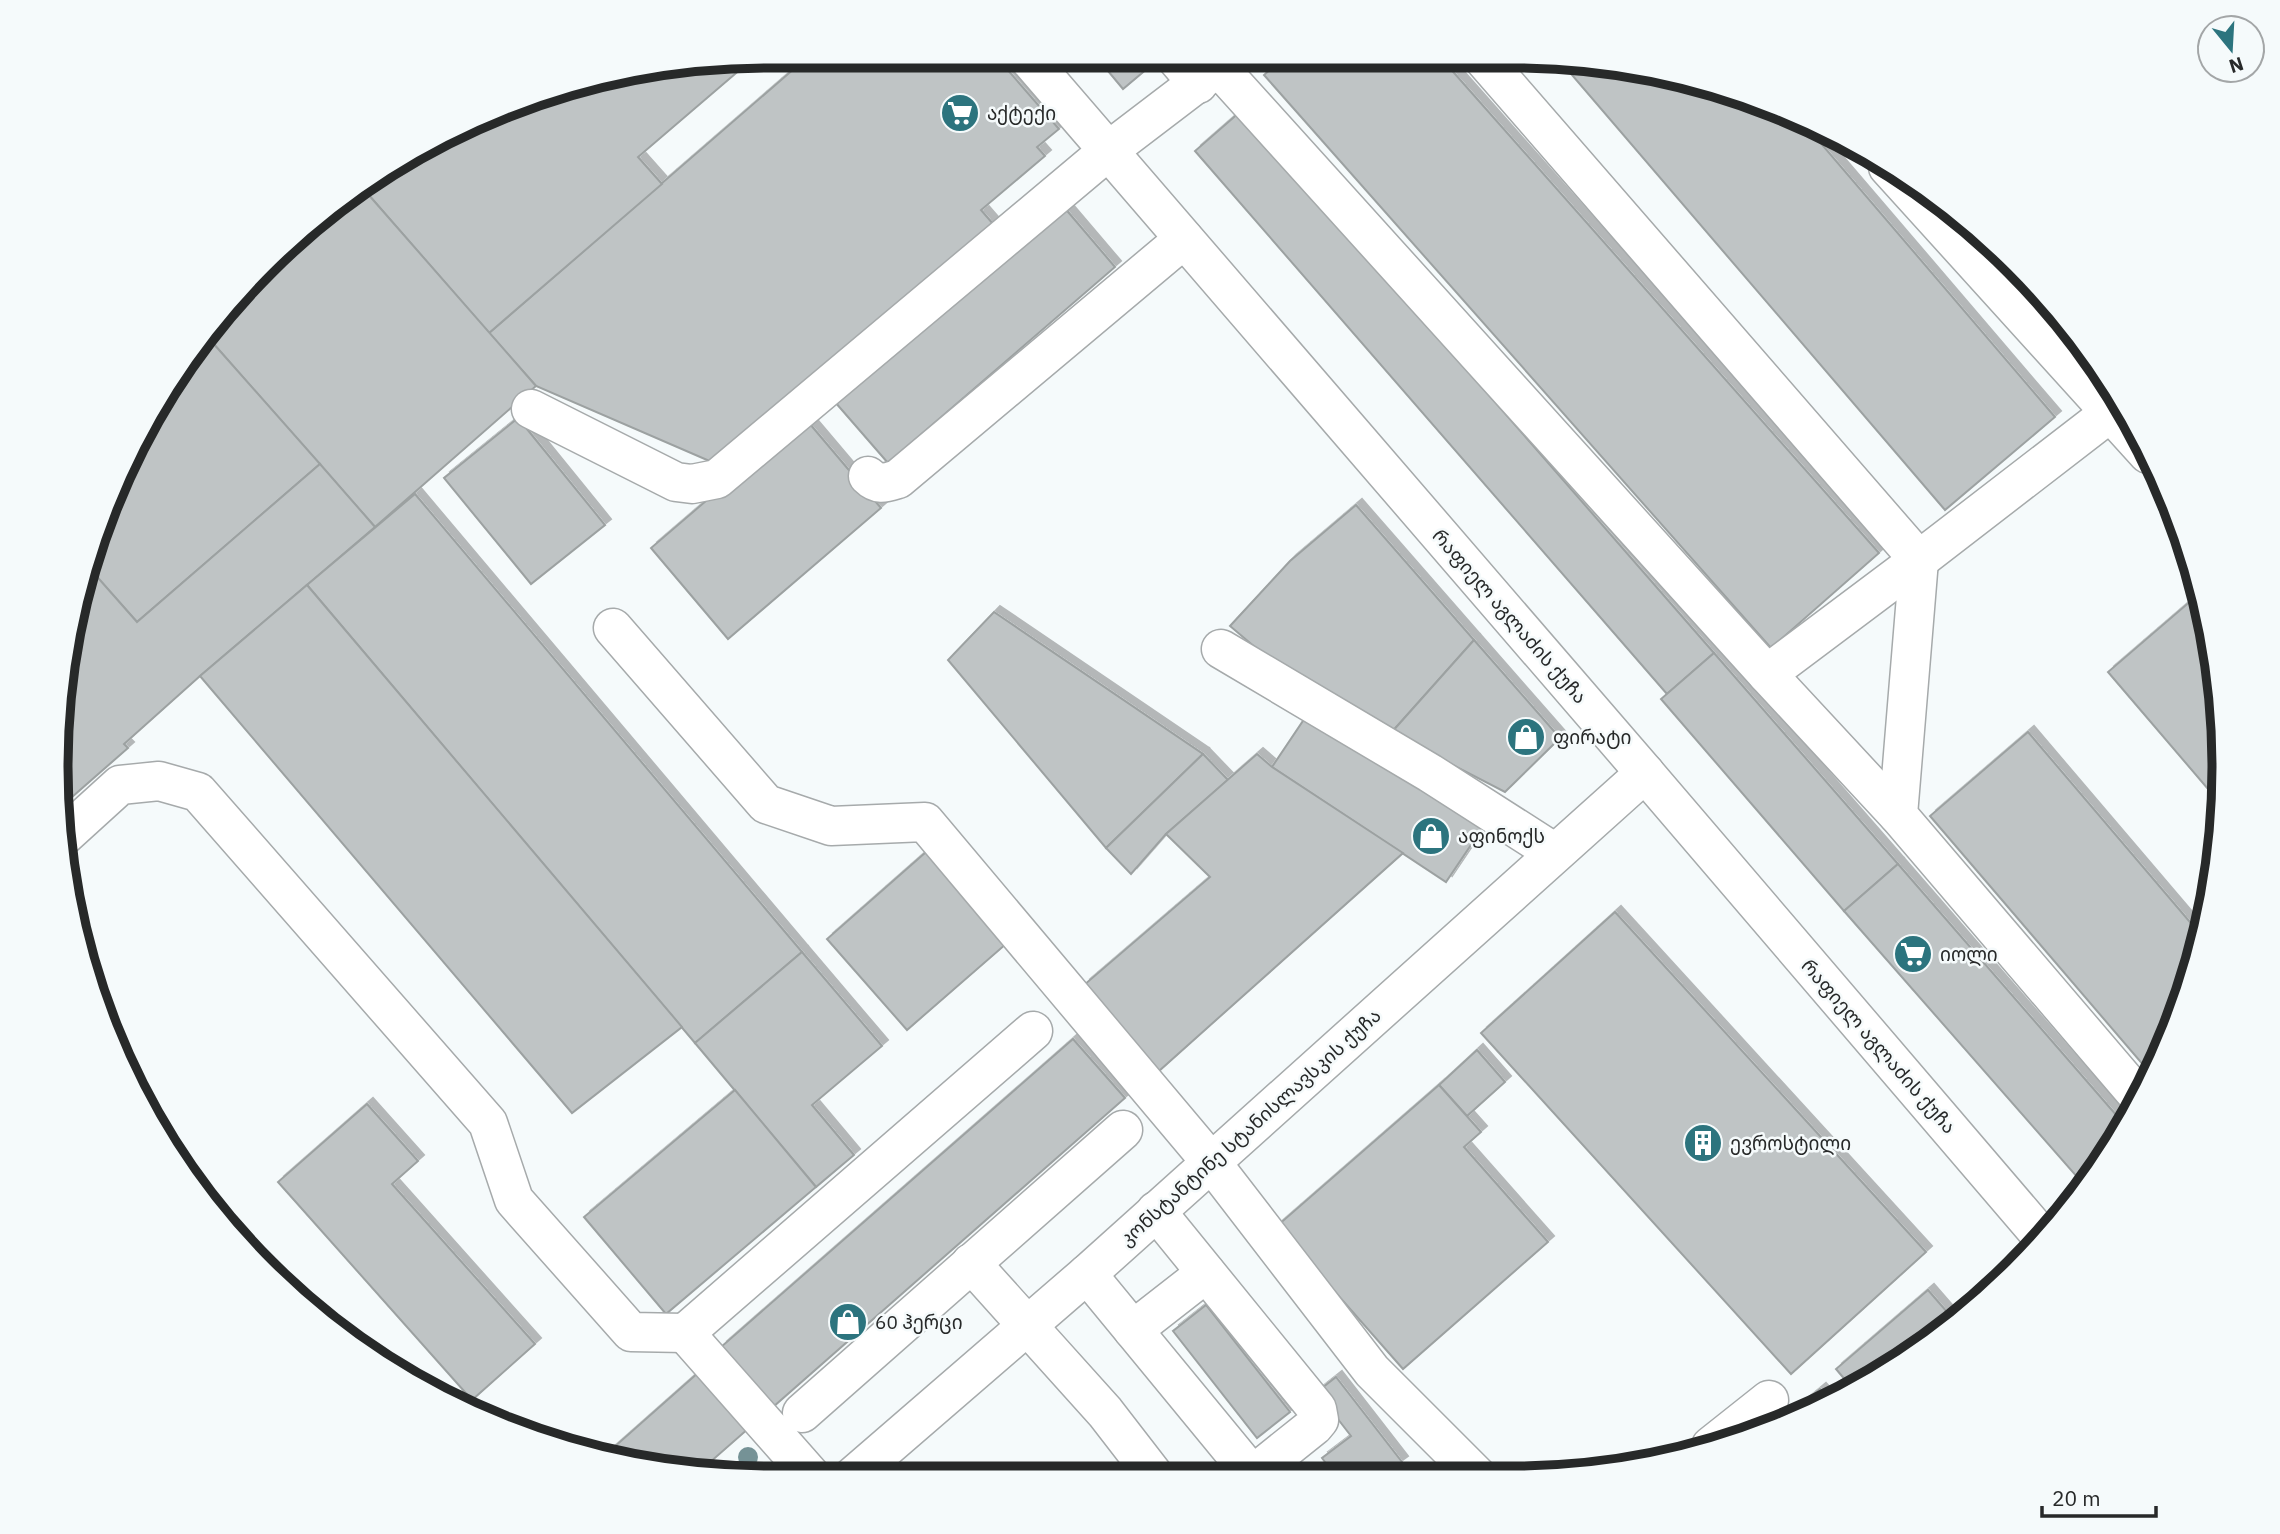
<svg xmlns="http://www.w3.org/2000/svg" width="2280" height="1534" viewBox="0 0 2280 1534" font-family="'IBM Plex Sans','Noto Sans Georgian',sans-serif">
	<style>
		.building { fill: #bfc4c5; stroke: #9ca1a1; stroke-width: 2; filter: url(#shadow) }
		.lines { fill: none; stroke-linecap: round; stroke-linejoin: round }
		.minor-casing { stroke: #a6aaab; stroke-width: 41 }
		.minor { stroke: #fff; stroke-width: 38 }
		.tree { fill: #759296 }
		.labels { text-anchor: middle; stroke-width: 5; stroke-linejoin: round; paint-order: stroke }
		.poi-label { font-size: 19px; fill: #272929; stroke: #f5fafb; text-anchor: start }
		.street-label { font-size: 19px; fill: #272929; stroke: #f5fafb }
		.rim { fill: none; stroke: #272929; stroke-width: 9 }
	</style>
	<defs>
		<filter id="shadow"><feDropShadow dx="6" dy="-6" stdDeviation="0" flood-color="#0004"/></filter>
	</defs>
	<rect width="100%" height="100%" fill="#f5fafb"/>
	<g class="building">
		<polygon points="1440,57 1879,553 1771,648 1264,75 1283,58"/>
		<polygon points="1098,59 1150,59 1154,63 1123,89"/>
		<polygon points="980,60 982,63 986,60 999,60 1059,129 1037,147 1045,156 981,210 994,225 721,466 536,386 489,333 803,61"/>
		<polygon points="1560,61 1651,70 1801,120 2055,417 1945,510"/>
		<polygon points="674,62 749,62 638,157 662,184 489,333 360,185 372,176 539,94"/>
		<polygon points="1241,111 1714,653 1667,694 1195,151"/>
		<polygon points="360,185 536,386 375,527 204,333 298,233"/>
		<polygon points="1063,206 1115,267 888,463 835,402"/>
		<polygon points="204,333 320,464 137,622 86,565 110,495"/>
		<polygon points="804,417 881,508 728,639 651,548"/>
		<polygon points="518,418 605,525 531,584 444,478"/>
		<polygon points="320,464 375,527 200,676 124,744 128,748 72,797 62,785 58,720 81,580 92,571 137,622"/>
		<polygon points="415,494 802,952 695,1043 307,585"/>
		<polygon points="1356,505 1474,640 1391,733 1289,676 1230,626 1290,561"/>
		<polygon points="307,585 682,1027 572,1113 200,676"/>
		<polygon points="2200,593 2210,628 2224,767 2220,803 2108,672"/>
		<polygon points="994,612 1203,754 1106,848 948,660"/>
		<polygon points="1474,640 1560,738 1505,792 1391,733"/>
		<polygon points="1714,653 1898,864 1844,911 1661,699"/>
		<polygon points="1311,709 1485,824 1446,882 1272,767"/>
		<polygon points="2028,732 2201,935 2170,1039 2151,1074 1930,816"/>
		<polygon points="1203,754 1228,780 1166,834 1131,874 1106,848"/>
		<polygon points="1257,754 1272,767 1403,853 1159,1071 1084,985 1210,877 1166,834"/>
		<polygon points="934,845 1014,937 907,1030 827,939"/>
		<polygon points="1898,864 2124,1124 2104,1162 2085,1186 1844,911"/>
		<polygon points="1615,912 1926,1252 1791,1374 1481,1033"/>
		<polygon points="802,952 882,1046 812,1105 854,1155 816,1187 695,1043"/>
		<polygon points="1073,1039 1125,1098 773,1407 721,1347"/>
		<polygon points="1477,1050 1505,1082 1467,1116 1439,1085"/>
		<polygon points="1439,1085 1481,1132 1464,1147 1548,1242 1403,1369 1277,1226"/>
		<polygon points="735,1090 816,1187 666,1314 584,1217"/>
		<polygon points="367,1104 418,1161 392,1184 535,1344 472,1400 278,1182"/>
		<polygon points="1928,1290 1954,1320 1908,1358 1852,1388 1836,1369"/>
		<polygon points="1206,1305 1290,1412 1257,1438 1173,1331"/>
		<polygon points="699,1372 749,1428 700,1471 629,1464 604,1456"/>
		<polygon points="1336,1377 1402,1462 1380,1478 1337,1478 1322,1458 1351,1436 1317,1392"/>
		<polygon points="1820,1389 1830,1400 1785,1424 1774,1427"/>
		<polygon points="1223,1464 1234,1478 1205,1478"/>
	</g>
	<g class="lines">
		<defs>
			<g id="minor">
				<polyline points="1481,56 1919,560 1898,815 2139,1097"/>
				<polyline points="1176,58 1198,84"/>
				<polyline points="1030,60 1645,773 2042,1237"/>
				<polyline points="1219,68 1767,674 1919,560 2111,412"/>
				<polyline points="1888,167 2148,454"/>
				<polyline points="531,409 676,482 692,484 717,479 1108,151 1230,58"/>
				<path d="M868,476C878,486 885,483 898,479L1184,239"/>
				<polyline points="613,628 766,804 831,826 925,822 1211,1162 1372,1371 1479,1478"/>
				<polyline points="1221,649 1430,773 1555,853"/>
				<polyline points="1767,674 1898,815"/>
				<polyline points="65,835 120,785 159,781 198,792 488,1123 514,1200 631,1332 685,1333 1033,1031"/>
				<polyline points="971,1263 1105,1412 1156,1478"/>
				<polyline points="1087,1274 1245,1466 1253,1469 1264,1466 1314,1426 1319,1420 1317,1409 1156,1211"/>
				<polyline points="1133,1330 1206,1273"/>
				<polyline points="685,1333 813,1478"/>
				<polyline points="802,1413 1123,1130"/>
				<polyline points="1711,1446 1769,1400"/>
				<polyline points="851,1478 1087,1274 1645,773"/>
			</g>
		</defs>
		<use href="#minor" class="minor-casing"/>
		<use href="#minor" class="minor"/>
	</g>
	<circle class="tree" cx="748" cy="1457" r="10"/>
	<defs>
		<symbol id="supermarket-disc" viewBox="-11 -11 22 22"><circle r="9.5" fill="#2c747e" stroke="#f5fafb"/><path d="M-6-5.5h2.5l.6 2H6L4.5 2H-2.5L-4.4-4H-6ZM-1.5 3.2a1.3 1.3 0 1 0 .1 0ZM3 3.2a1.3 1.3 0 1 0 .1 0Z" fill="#fff"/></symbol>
		<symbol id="shop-disc" viewBox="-11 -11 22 22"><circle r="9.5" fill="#2c747e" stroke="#f5fafb"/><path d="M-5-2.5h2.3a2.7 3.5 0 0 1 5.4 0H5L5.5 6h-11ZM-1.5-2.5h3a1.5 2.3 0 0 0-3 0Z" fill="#fff"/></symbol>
		<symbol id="building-disc" viewBox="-11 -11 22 22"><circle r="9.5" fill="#2c747e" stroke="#f5fafb"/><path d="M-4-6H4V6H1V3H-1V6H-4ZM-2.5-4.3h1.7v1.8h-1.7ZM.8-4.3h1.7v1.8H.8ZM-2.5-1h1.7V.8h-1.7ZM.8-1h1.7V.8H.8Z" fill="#fff"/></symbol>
	</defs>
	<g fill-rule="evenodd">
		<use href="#supermarket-disc" x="938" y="91" width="44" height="44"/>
		<use href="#shop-disc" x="1504" y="715" width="44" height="44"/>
		<use href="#shop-disc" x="1409" y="814" width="44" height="44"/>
		<use href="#supermarket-disc" x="1891" y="932" width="44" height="44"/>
		<use href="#building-disc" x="1681" y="1121" width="44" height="44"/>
		<use href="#shop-disc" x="826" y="1300" width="44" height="44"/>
	</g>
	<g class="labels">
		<g class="poi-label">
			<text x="987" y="120">აქტექი</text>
			<text x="1553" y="744">ფირატი</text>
			<text x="1458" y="843">აფინოქს</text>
			<text x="1940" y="961">იოლი</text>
			<text x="1730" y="1150">ევროსტილი</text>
			<text x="875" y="1329">60 ჰერცი</text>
		</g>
		<g class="street-label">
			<text transform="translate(1510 616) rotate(49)" y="7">რაფიელ აგლაძის ქუჩა</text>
			<text transform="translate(1879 1046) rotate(49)" y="7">რაფიელ აგლაძის ქუჩა</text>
			<text transform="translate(1250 1127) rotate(-42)" y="7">კონსტანტინე სტანისლავსკის ქუჩა</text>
		</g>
	</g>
	<path d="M0 0H2280V1534H0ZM767 68H1513A699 699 0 0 1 2212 767V767A699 699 0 0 1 1513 1466H767A699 699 0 0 1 68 767V767A699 699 0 0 1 767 68Z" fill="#f5fafb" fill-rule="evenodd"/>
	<path class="rim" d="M767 68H1513A699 699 0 0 1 2212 767V767A699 699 0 0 1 1513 1466H767A699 699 0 0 1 68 767V767A699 699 0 0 1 767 68Z"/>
	<g transform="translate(2231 49) rotate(162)"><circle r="33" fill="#f5fafb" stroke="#a3a6a7" stroke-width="2"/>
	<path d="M0-5L12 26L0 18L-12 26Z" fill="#2c747e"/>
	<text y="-10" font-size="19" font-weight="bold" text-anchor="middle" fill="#272929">N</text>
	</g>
	<path d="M2042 1506v10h114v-10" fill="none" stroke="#272929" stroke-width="3.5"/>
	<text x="2052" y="1506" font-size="21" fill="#272929" stroke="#f5fafb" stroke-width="5" paint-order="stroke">20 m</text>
</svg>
